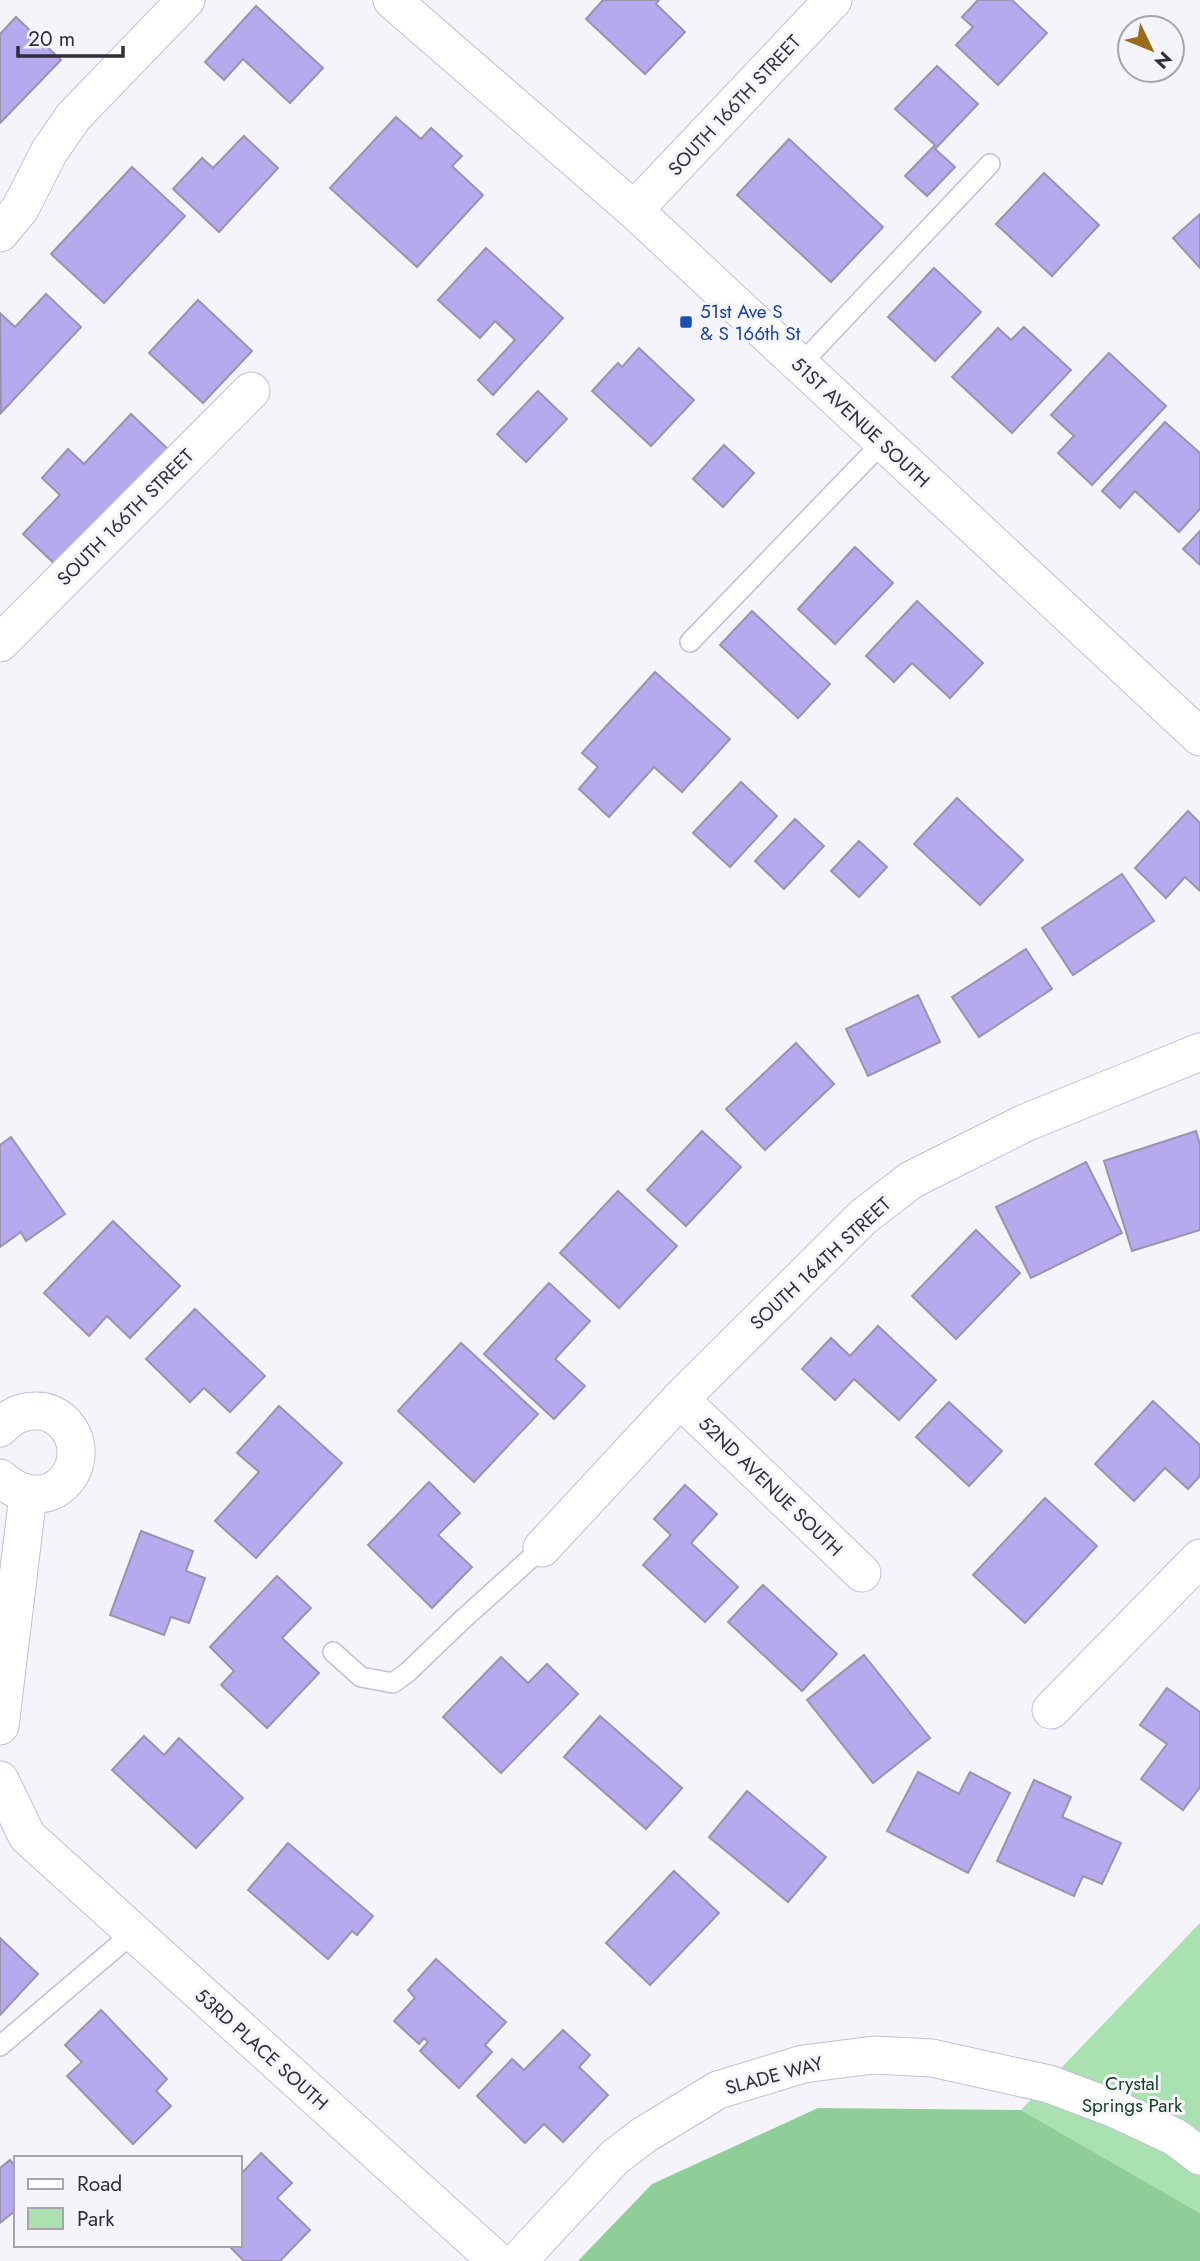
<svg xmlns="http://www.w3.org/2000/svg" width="1200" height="2261" viewBox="0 0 1200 2261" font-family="Jost,sans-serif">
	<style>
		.green { fill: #a9e1b1 }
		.forest { fill: #90ce99 }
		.building { fill: #b7a9ee; stroke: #9894af; stroke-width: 2 }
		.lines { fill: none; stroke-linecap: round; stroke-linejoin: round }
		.service-casing { stroke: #c3bfdb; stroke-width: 22 }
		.minor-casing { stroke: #c3bfdb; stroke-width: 39 }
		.service { stroke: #fff; stroke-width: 19 }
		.minor { stroke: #fff; stroke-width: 37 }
		.transit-dot { fill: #1a4fb4; stroke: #f5f4fa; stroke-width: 2.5 }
		.labels { text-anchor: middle; stroke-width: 6; stroke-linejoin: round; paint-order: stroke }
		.street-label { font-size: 19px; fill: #2f2d38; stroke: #f5f4fa }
		.transit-label { font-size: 19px; fill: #164399; stroke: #f5f4fa; text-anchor: start }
		.park-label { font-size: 19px; fill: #113e1c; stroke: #f5f4fa }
	</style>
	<rect width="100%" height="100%" fill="#f5f4fa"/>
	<polygon class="green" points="1200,1923 1200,2213 1021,2110"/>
	<polygon class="forest" points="818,2108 1021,2110 1200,2213 1200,2261 578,2261 652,2184"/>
	<g class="building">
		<polygon points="603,0 659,0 656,4 685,32 645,74 586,19"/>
		<polygon points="978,0 1012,0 1047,33 998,85 956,45 973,27 962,17"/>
		<polygon points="256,6 323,68 290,103 243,59 224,80 205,62"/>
		<polygon points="16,17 61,60 0,123 0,34"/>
		<polygon points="937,66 978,104 935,149 955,167 927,196 905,176 935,145 895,109"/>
		<polygon points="396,117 421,139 431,128 462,156 452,166 483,195 417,267 330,188"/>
		<polygon points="244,136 278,168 219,232 173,189 202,158 213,168"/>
		<polygon points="789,139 883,227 831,282 737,195"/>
		<polygon points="132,167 185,216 104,303 51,254"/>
		<polygon points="1044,173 1099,225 1052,276 996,224"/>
		<polygon points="1200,214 1200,268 1173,238"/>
		<polygon points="486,248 563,318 493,395 478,380 515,340 495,321 480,338 438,300"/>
		<polygon points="934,268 981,312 935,361 888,317"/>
		<polygon points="46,294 81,327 1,413 0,313 15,327"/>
		<polygon points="198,300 252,351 203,403 149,353"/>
		<polygon points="1024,327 1071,370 1012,433 952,377 998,328 1011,340"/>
		<polygon points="639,348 694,400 651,446 592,391 618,363 622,367"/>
		<polygon points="1109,353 1166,406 1092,485 1058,453 1074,436 1051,415"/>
		<polygon points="538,391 567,419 526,462 497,434"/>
		<polygon points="131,414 171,452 60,569 23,534 60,495 42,478 68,449 84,464"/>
		<polygon points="1165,422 1200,453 1200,509 1179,532 1135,491 1120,508 1102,491"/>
		<polygon points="724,445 754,473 723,507 693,479"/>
		<polygon points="1200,531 1200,565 1183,549"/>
		<polygon points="855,547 893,583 835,644 798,609"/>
		<polygon points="917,601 983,663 950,698 912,663 894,682 866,656"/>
		<polygon points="752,611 830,684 798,718 720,645"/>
		<polygon points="655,672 730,739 682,792 654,767 609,817 579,789 598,767 582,753"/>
		<polygon points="741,782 777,816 730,867 693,833"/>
		<polygon points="957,798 1023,860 980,905 914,844"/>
		<polygon points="1188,811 1200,823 1200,891 1185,877 1166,898 1135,868"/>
		<polygon points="795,819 824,846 784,889 755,861"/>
		<polygon points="859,841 887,867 859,897 831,871"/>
		<polygon points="1122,874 1154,921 1073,975 1042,928"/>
		<polygon points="1026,949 1052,989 979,1037 952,997"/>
		<polygon points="918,995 940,1042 868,1076 846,1029"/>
		<polygon points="796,1043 834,1084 765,1150 726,1109"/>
		<polygon points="702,1131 741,1167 686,1226 647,1190"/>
		<polygon points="1196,1131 1200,1145 1200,1230 1132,1251 1104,1161"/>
		<polygon points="11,1137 65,1214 26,1241 21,1232 0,1247 0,1145"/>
		<polygon points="1086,1162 1122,1233 1031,1278 996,1207"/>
		<polygon points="618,1191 677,1246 619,1308 560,1253"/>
		<polygon points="113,1221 180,1286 130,1338 107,1316 89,1336 44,1293"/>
		<polygon points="976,1230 1020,1273 956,1339 912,1296"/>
		<polygon points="549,1283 590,1321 555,1359 585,1386 554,1419 484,1354"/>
		<polygon points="195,1309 265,1376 230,1412 204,1388 190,1402 146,1359"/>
		<polygon points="878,1326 936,1380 899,1420 854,1379 835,1400 802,1369 831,1338 850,1356"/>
		<polygon points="461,1343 538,1414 474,1482 398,1411"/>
		<polygon points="1153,1401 1200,1445 1200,1476 1188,1489 1165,1468 1134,1501 1095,1464"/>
		<polygon points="949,1402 1002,1451 969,1486 916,1437"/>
		<polygon points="279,1406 342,1463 256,1558 215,1521 259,1472 237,1453"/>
		<polygon points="429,1482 460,1513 438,1535 472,1567 432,1608 368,1545"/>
		<polygon points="685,1485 717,1514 691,1543 738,1587 705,1622 643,1565 671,1535 654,1519"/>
		<polygon points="1045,1498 1097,1546 1025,1623 973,1575"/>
		<polygon points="141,1531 193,1551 186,1571 205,1578 189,1623 171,1617 164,1635 110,1615"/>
		<polygon points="277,1576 311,1608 282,1638 319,1673 267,1728 221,1685 234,1671 210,1647"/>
		<polygon points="763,1585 837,1654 802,1691 728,1622"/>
		<polygon points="864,1655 930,1738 873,1783 807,1700"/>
		<polygon points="501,1657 528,1683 547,1664 578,1694 501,1773 443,1717"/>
		<polygon points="1167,1688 1200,1712 1200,1787 1183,1810 1141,1779 1167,1744 1140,1725"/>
		<polygon points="600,1716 682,1788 646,1829 564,1757"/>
		<polygon points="144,1736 164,1755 179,1738 243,1798 196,1848 112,1770"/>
		<polygon points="918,1772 959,1794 970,1772 1010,1793 968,1873 887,1831"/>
		<polygon points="1034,1780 1071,1797 1062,1817 1121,1843 1102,1884 1083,1876 1074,1896 997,1861"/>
		<polygon points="747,1791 826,1857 788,1902 709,1837"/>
		<polygon points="288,1843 373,1916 357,1935 352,1931 328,1959 248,1890"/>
		<polygon points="674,1871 719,1913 650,1985 606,1943"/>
		<polygon points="0,1938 38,1974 0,2015"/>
		<polygon points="436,1959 506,2022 485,2045 492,2052 459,2088 420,2051 428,2042 424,2038 419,2044 394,2021 415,1998 408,1990"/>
		<polygon points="101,2010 167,2079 156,2091 171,2106 133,2144 67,2076 82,2062 65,2045"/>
		<polygon points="563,2030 590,2055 579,2067 608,2095 563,2142 544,2124 525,2143 477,2096 512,2059 524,2070"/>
		<polygon points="261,2153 292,2183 277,2198 310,2230 280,2261 244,2261 228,2245 240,2245 240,2175"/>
		<polygon points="10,2160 16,2167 16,2210 0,2223 0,2168"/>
	</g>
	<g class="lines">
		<defs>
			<g id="service">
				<polyline points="800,365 990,164"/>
				<polyline points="690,642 883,442"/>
				<polyline points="333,1652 361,1677 393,1683 408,1672 461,1621 542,1548"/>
				<polyline points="0,2046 133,1933"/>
			</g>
			<g id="minor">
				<polyline points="392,0 634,210 1200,737"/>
				<polyline points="634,210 833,0"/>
				<polyline points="0,233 20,209 49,152 73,117 186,0"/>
				<polyline points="0,643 251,391"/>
				<polyline points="680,1399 862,1573"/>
				<path d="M0,1428C10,1416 22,1410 38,1411C47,1411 55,1415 62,1421C101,1458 52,1525 0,1478"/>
				<polyline points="542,1548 680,1399 863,1217 911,1180 1025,1123 1200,1052"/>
				<polyline points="1051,1710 1200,1558"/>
				<polyline points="0,1726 28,1495"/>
				<polyline points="0,1780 27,1836 497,2261"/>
				<polyline points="518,2261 615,2157 644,2135 718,2090 803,2064 874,2055 932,2058 1049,2084 1115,2109 1175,2137 1200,2156"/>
			</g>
		</defs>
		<use href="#service" class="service-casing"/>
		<use href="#minor" class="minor-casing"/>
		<use href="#service" class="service"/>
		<use href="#minor" class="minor"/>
	</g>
	<rect class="transit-dot" x="679" y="315" width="14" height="14" rx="3.5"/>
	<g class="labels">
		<g class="street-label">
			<text transform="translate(734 105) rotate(-47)" y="7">SOUTH 166TH STREET</text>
			<text transform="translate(861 422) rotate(43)" y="7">51ST AVENUE SOUTH</text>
			<text transform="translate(125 517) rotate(-45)" y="7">SOUTH 166TH STREET</text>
			<text transform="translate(820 1263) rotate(-43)" y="7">SOUTH 164TH STREET</text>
			<text transform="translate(771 1486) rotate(44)" y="7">52ND AVENUE SOUTH</text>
			<text transform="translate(262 2049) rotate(42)" y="7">53RD PLACE SOUTH</text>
			<text transform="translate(774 2075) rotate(-15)" y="7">SLADE WAY</text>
		</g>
		<g class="transit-label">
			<text x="700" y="318">51st Ave S<tspan x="700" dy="22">&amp; S 166th St</tspan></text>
		</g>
		<g class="park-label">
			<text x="1132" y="2090">Crystal<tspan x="1132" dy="22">Springs Park</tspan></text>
		</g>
	</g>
	<rect x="14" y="2156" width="228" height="91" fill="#f5f4fa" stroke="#a6a4ac" stroke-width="2"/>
	<rect x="28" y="2179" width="35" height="10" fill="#ffffff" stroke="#a6a4ac" stroke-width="2"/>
	<text x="77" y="2191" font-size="21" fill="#2f2d38">Road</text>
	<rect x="28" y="2208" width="35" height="21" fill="#a9e1b1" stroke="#a6a4ac" stroke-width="2"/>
	<text x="77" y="2226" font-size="21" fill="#2f2d38">Park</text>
	<g transform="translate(1151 49) rotate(133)"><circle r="33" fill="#f5f4fa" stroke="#a6a4ac" stroke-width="2"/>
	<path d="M0-5L12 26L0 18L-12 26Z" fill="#996c1b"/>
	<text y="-10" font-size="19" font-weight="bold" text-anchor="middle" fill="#2f2d38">N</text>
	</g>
	<path d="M18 46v10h105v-10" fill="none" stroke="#2f2d38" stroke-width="3.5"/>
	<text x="28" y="46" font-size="21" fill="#2f2d38" stroke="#f5f4fa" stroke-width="5" paint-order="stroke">20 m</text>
</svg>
